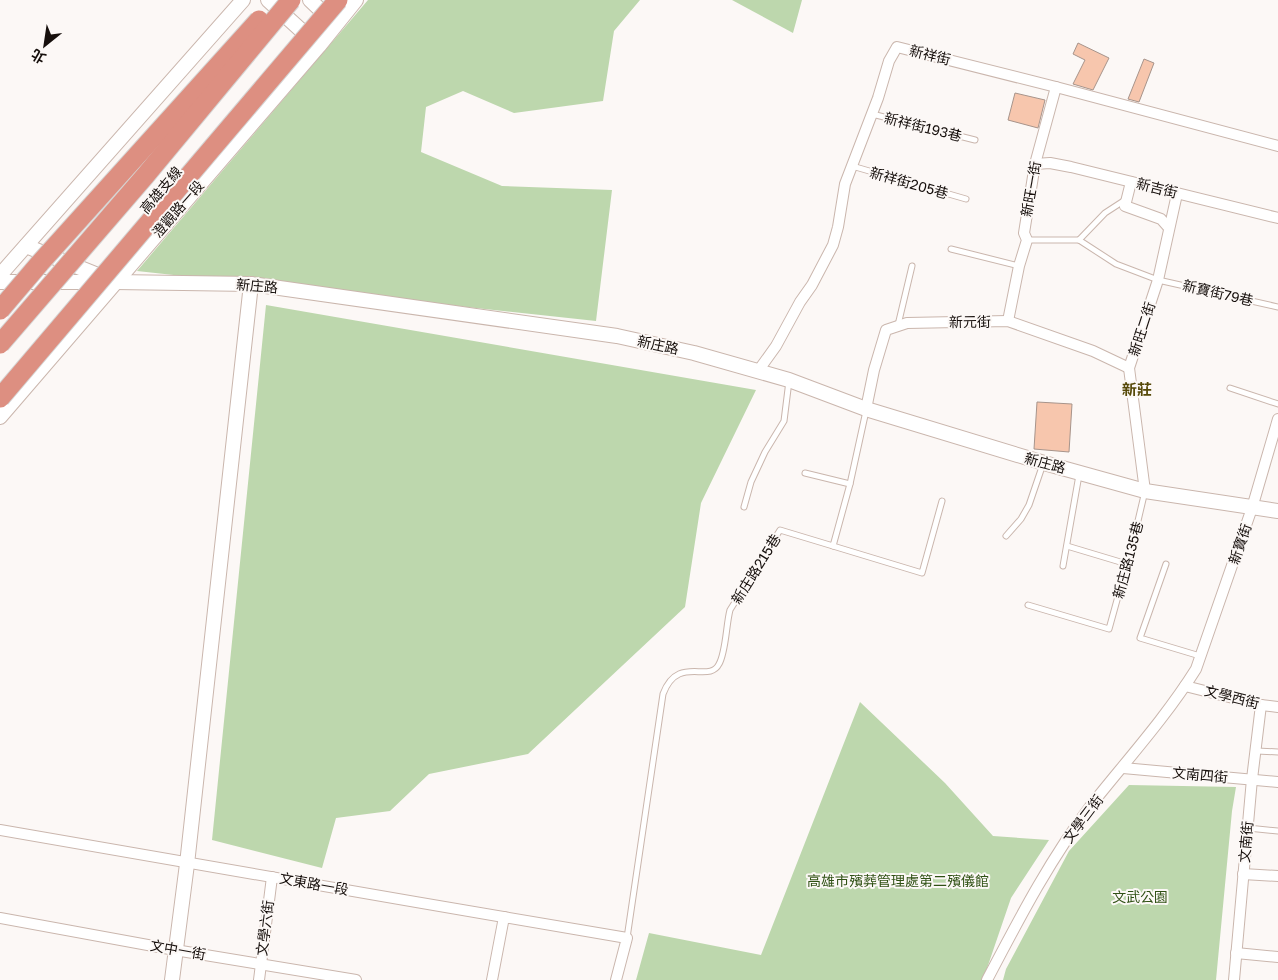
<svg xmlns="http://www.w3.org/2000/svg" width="1278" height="980" viewBox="0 0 1278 980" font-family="'Golos Text','Noto Sans TC',sans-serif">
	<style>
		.green { fill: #bdd7ad }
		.building { fill: #f7c6ad; stroke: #a7948b }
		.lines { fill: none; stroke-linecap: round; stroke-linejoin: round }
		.service-casing { stroke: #cab6ad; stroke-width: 7 }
		.minor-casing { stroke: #cab6ad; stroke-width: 12 }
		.tertiary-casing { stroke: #cab6ad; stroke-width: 16 }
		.service { stroke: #fff; stroke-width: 5 }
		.minor { stroke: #fff; stroke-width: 10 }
		.tertiary { stroke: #fff; stroke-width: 14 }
		.motorway-bridge-casing { stroke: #d5d4d3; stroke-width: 21; stroke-linecap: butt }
		.motorway-bridge { stroke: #dd8f81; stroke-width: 19 }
		.labels { text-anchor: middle; stroke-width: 4; stroke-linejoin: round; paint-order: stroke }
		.street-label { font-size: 14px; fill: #160f0c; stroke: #fcf8f6 }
		.park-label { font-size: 14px; fill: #305115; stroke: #fcf8f6 }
		.neighbourhood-label { font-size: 15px; font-weight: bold; fill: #564908; stroke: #fcf8f6 }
	</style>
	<rect width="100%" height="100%" fill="#fcf8f6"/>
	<g class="green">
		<polygon points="368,0 640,0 614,31 603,101 514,113 463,91 426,107 421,152 502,186 612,190 596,321 137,271"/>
		<polygon points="732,0 802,0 793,33"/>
		<polygon points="266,305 756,390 701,503 685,607 528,754 429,774 390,811 336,818 322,868 212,840"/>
		<polygon points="860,702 945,783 993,836 1049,840 1011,898 983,980 636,980 649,933 761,955"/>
		<polygon points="1129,785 1236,787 1232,811 1216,980 1003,980 1006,969 1069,851"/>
	</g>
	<g class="building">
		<polygon points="1078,43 1109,58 1093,90 1073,84 1085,60 1073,54"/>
		<polygon points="1144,59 1154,63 1139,102 1128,99"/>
		<polygon points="1015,93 1045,100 1038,128 1008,120"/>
		<polygon points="1037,402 1072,404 1069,452 1034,449"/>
	</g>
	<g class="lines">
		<defs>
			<g id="service">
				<polyline points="872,114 975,140"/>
				<polyline points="852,166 966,199"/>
				<polyline points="1027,240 1079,240 1116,264 1158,280 1278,307"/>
				<polyline points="1079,240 1105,213 1125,200"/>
				<polyline points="951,249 1019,266"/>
				<polyline points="898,325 912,266"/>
				<polyline points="1230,388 1278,404"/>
				<polyline points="805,473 850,484"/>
				<polyline points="744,507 751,482 765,452 784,421 789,381"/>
				<polyline points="1006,536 1021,519 1029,505 1043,464"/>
				<polyline points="833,546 922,573 942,501"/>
				<polyline points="1067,546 1127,564"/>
				<polyline points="1166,564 1140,638 1200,656"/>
				<polyline points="1063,566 1079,475"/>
				<polyline points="1028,605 1109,629 1133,542 1145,491"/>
				<polyline points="1257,751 1278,752"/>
				<polyline points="1248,828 1278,831"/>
				<path d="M627,938L663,694C678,654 709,684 719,664C726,652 726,625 730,610L780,530L833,546L850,484L866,411"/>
			</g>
			<g id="minor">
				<polyline points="1035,164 1050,163 1071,167 1278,218"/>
				<polyline points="1131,182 1125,206 1161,219 1169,228"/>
				<polyline points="1008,321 1019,266 1027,240 1024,233 1035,164 1056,87"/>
				<polyline points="758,371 776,346 800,302 812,285 833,245 838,227 845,184 878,98 889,61 897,47 1056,87 1278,146"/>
				<polyline points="866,409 874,370 886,330 907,323 1008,321 1093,351 1129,368"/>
				<polyline points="1145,491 1129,368 1158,280 1177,194"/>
				<polyline points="1185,686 1261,705 1278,707"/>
				<polyline points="1123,768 1278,782"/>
				<path d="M0,830C209,868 418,902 627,938L616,980"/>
				<polyline points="1243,874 1278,876"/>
				<polyline points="0,918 175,950 356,980"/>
				<polyline points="1236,953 1278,957"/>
				<polyline points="259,980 272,877"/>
				<polyline points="492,980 504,917"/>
				<path d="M987,980C1019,919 1050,859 1092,804C1127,760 1166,717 1196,669L1252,508L1278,419"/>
				<polyline points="1234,980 1252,779 1261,705"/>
			</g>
			<g id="tertiary">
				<polyline points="268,0 314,42"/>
				<polyline points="310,0 332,21"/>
				<polyline points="26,246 115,282 251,284 617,336 694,353 789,380 866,409 1044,463 1145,491 1278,511"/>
				<polyline points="0,275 243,0"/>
				<polyline points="0,282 105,282"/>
				<polyline points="0,417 319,46 356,0"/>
				<polyline points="172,980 187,864 251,284"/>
			</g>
		</defs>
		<use href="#service" class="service-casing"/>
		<use href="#minor" class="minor-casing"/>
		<use href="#tertiary" class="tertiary-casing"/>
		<use href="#service" class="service"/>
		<use href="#minor" class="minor"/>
		<use href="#tertiary" class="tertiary"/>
		<defs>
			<g id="motorway-bridge">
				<polyline points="0,310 40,263 259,20"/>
				<polyline points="0,344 145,176 291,0"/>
				<polyline points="0,398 338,0"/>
			</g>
		</defs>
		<use href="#motorway-bridge" class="motorway-bridge-casing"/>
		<use href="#motorway-bridge" class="motorway-bridge"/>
	</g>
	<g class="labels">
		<g class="street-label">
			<text transform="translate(930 55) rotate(14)" y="5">新祥街</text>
			<text transform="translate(923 127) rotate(14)" y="5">新祥街193巷</text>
			<text transform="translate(909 183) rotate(16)" y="5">新祥街205巷</text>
			<text transform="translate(1157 188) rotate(14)" y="5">新吉街</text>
			<text transform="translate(1031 189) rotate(-80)" y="5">新旺一街</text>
			<text transform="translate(161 190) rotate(-50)" y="5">高雄支線</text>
			<text transform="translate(178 209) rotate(-49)" y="5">澄觀路一段</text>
			<text transform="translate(257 286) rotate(5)" y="5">新庄路</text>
			<text transform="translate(1218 293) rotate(13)" y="5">新寶街79巷</text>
			<text transform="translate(970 322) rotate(-1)" y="5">新元街</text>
			<text transform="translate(1142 329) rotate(-72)" y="5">新旺二街</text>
			<text transform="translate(658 345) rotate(12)" y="5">新庄路</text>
			<text transform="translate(1045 463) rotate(15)" y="5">新庄路</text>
			<text transform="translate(1240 544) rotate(-71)" y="5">新寶街</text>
			<text transform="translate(1128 560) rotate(-75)" y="5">新庄路135巷</text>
			<text transform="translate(756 569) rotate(-58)" y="5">新庄路215巷</text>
			<text transform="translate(1232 697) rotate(14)" y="5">文學西街</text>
			<text transform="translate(1200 775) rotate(5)" y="5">文南四街</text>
			<text transform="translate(1083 819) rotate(-53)" y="5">文學三街</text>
			<text transform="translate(1246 842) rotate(-85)" y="5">文南街</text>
			<text transform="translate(314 884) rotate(10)" y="5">文東路一段</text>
			<text transform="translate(265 928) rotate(-83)" y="5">文學六街</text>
			<text transform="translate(178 950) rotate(10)" y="5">文中一街</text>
		</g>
		<g class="park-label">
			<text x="898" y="886">高雄市殯葬管理處第二殯儀館</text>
			<text x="1140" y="902">文武公園</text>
		</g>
		<g class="neighbourhood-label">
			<text x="1137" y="395">新莊</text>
		</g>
	</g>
	<g transform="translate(45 45) rotate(210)" stroke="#fcf8f6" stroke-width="4" paint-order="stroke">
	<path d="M0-4L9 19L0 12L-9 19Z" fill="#160f0c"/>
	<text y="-8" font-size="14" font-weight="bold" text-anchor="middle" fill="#160f0c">北</text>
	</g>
</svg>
